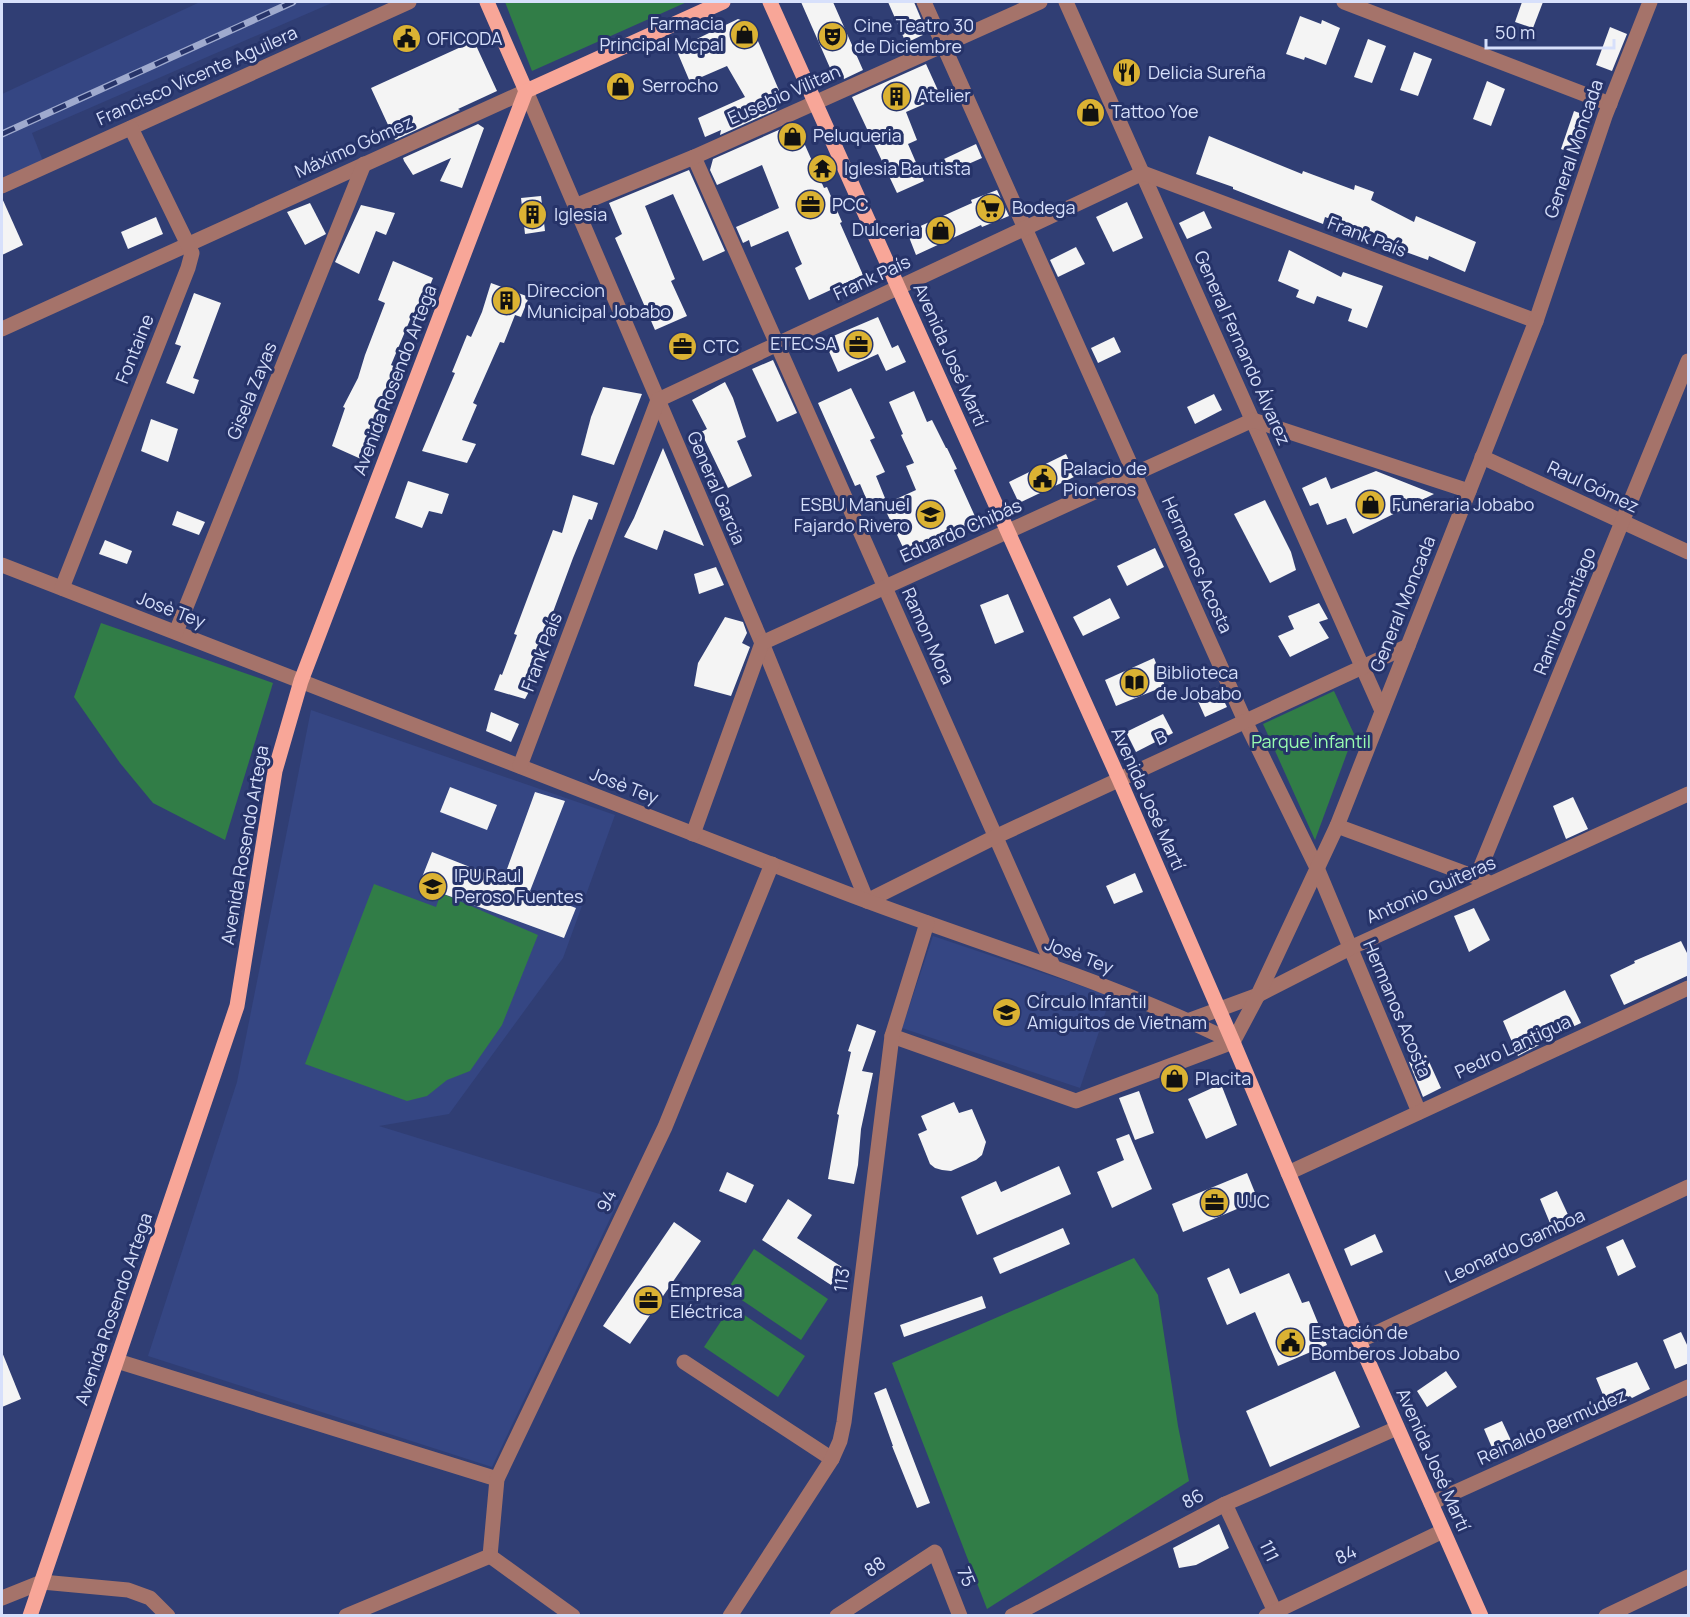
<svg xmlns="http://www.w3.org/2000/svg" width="1690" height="1617" viewBox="0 0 1690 1617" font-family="Manrope,sans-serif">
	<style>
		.built { fill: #354683 }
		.green { fill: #317d47 }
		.building { fill: #f4f4f4 }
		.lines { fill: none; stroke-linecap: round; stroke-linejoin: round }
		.minor { stroke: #a5736a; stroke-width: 15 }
		.major { stroke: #f8a698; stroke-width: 15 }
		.rail-casing { stroke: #9faace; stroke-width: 7 }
		.rail { stroke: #263369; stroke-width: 4.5; stroke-dasharray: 14; stroke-linecap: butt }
		.labels { text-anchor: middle; stroke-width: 6; stroke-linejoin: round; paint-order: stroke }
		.poi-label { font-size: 18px; fill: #d7e0fb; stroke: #263369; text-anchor: start }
		.street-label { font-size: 18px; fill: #d7e0fb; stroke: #263369 }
		.park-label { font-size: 18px; fill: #99fdb0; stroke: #263369 }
	</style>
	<rect width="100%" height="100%" fill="#303e74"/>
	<g class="built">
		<polygon points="200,2 334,2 32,133 43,161 2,180 2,94"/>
		<polygon points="311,710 615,815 563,958 449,1114 379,1126 619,1200 492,1467 148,1356 237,1082"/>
		<polygon points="933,936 1111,996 1080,1088 902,1028"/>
	</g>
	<g class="green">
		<polygon points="505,2 687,2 532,71"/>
		<polygon points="101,623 273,683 225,840 153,803 120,763 74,697"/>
		<polygon points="1334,691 1354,734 1315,840 1263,724"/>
		<polygon points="374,884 436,907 441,893 538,935 502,1025 470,1071 447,1080 427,1096 407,1101 305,1064"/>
		<polygon points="754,1249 828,1299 801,1340 727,1290"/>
		<polygon points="1134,1258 1158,1295 1178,1426 1189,1481 987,1609 892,1363"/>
		<polygon points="731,1306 805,1356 778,1397 704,1347"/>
	</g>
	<g class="building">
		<polygon points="801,2 833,2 863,70 844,79 842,73 834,77"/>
		<polygon points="888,2 914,2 927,33 906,43"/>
		<polygon points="1522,2 1543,2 1533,28 1515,22"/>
		<polygon points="1300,16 1321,24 1322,20 1340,28 1326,65 1305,57 1304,60 1286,54"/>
		<polygon points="738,19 746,22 752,27 781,95 776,110 720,135 721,130 705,137 698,118 745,97 727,66 690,82 676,49"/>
		<polygon points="1610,27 1627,34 1612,71 1596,65"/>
		<polygon points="1368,39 1386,46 1372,83 1354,77"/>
		<polygon points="474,41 497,91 458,109 460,110 395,140 371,88"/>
		<polygon points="1414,52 1432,59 1418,96 1400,90"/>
		<polygon points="926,64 941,97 906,112 917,140 908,144 924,181 897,193 852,97"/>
		<polygon points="1487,81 1505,89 1491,126 1473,119"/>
		<polygon points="1574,111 1593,118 1578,156 1561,149"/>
		<polygon points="478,124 484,128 462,188 440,181 451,158 413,175 404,161 403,158"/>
		<polygon points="790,125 797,127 824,188 827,187 842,222 840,223 863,275 809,300 795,268 802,264 788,231 751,247 749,240 743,243 736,227 779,208 762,165 717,185 710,170 713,159"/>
		<polygon points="1209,136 1302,174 1303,171 1354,190 1355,185 1374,192 1371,200 1414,222 1416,216 1476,242 1465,272 1429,256 1428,260 1381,243 1382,238 1325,217 1323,224 1233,189 1233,187 1196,174"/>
		<polygon points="976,144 982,158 950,172 944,159"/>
		<polygon points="689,170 725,251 703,261 673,194 645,206 675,279 671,281 687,316 655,330 615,238 622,234 609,203"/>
		<polygon points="997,190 1009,216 982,227 981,225 916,255 907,232 972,203 971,200"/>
		<polygon points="541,196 545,231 525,234 521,198"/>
		<polygon points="2,198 23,245 2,255"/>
		<polygon points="1127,202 1143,238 1113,252 1096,217"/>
		<polygon points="310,203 326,234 305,245 287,212"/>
		<polygon points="361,205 395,213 386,235 376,231 359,274 335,262"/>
		<polygon points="1204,211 1212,228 1187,239 1179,223"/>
		<polygon points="156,217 163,234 128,249 121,232"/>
		<polygon points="1076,247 1085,264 1058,277 1050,260"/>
		<polygon points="1289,250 1341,277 1343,272 1383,286 1367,328 1348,321 1352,309 1317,296 1314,304 1296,297 1299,290 1278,281"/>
		<polygon points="393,261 433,278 427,293 423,292 416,316 412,315 391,365 396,367 367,439 361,459 332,446 345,408 343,407 358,378 365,355 385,303 378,300"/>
		<polygon points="491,283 529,297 521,317 515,315 504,343 500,342 473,403 477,405 462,440 476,444 467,463 422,451 455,373 452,372 467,335 471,337 482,312"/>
		<polygon points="194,293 221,303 193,378 199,380 194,394 166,383 181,346 175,344"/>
		<polygon points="878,317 892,348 898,345 906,362 886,371 878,354 838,372 824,340"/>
		<polygon points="1114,337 1121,352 1098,363 1091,348"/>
		<polygon points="773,360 797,413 777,422 752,369"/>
		<polygon points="725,382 733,398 746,437 737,441 752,476 728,488 701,432 707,429 692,400"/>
		<polygon points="603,387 642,394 614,465 581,455 591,417"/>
		<polygon points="851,388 875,438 870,440 885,472 876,476 887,503 871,510 860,484 855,486 818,403"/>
		<polygon points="914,391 927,422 932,420 946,448 947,448 957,469 954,470 978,523 907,556 883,505 916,490 906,466 914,463 901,435 903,434 889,402"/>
		<polygon points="1214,394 1222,410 1195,424 1187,407"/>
		<polygon points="151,419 178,429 168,462 141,451"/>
		<polygon points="663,448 704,546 664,530 657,550 624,537 634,518"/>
		<polygon points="1066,454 1076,476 1019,503 1009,482"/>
		<polygon points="1376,471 1434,494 1353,534 1346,518 1327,525 1318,503 1310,506 1302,488 1326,477 1331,489"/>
		<polygon points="408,481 449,494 442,514 429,511 422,528 395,518"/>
		<polygon points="573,495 598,503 592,520 589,519 573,558 546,631 540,649 543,651 533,684 525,699 494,690 500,674 502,675 517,635 514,634 553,530 562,533"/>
		<polygon points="1265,500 1291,552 1296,570 1270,583 1234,514"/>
		<polygon points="177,511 205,522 199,535 172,525"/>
		<polygon points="105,540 132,551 127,564 99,554"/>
		<polygon points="1155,548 1164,567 1127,586 1117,566"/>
		<polygon points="716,567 724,585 699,594 694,574"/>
		<polygon points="1008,594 1024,632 995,644 980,605"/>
		<polygon points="1110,598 1120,618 1083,636 1073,617"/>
		<polygon points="1319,603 1328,619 1319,622 1329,638 1290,657 1278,636 1294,629 1288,616"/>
		<polygon points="725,617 743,622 747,633 742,643 750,647 731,696 694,686 698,663"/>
		<polygon points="1154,658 1165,686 1116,706 1105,680"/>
		<polygon points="1217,687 1227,707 1205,717 1196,697"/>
		<polygon points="491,712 519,724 511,742 486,731"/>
		<polygon points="1163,714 1173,733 1136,752 1126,732"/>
		<polygon points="450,787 497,805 487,830 440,812"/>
		<polygon points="535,792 565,801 530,891 576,908 564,938 419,885 432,852 503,880"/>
		<polygon points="1573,797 1588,829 1566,839 1553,806"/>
		<polygon points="1135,873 1143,892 1114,904 1106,886"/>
		<polygon points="1474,908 1490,940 1469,952 1454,916"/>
		<polygon points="1681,941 1689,957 1689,975 1624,1005 1610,975 1635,963 1634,961"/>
		<polygon points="1565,990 1581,1023 1538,1043 1539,1045 1518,1056 1503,1021"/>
		<polygon points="857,1024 876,1031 862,1071 873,1073 861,1129 858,1165 854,1184 828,1179 839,1115 837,1114 851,1052 848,1051"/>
		<polygon points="1426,1055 1441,1088 1423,1097 1409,1062"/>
		<polygon points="1221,1084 1237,1125 1206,1139 1188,1099"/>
		<polygon points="1139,1091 1154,1133 1135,1140 1119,1098"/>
		<polygon points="954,1102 959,1113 972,1109 986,1142 982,1155 976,1160 951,1171 942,1170 935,1168 930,1164 918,1134 927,1130 921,1116"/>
		<polygon points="1129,1134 1152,1189 1112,1208 1097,1172 1124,1160 1116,1139"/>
		<polygon points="1059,1166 1071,1194 977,1235 961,1197 996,1181 1001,1192"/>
		<polygon points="727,1172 754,1185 746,1203 719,1191"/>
		<polygon points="1247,1173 1258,1200 1183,1232 1172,1204"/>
		<polygon points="1557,1191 1570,1219 1552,1228 1540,1199"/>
		<polygon points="788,1199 812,1215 797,1238 842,1267 831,1285 762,1240"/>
		<polygon points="674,1222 701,1241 630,1344 603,1326"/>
		<polygon points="1063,1228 1070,1244 1000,1274 993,1258"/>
		<polygon points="1375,1234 1383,1252 1351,1266 1344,1249"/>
		<polygon points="1623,1239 1636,1267 1618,1276 1606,1247"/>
		<polygon points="1229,1268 1240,1294 1289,1273 1302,1303 1309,1301 1327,1345 1278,1366 1255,1312 1227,1325 1207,1278"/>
		<polygon points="982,1296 986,1308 904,1337 900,1325"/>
		<polygon points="1681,1332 1689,1349 1689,1363 1675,1369 1663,1340"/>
		<polygon points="2,1352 21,1399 2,1407"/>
		<polygon points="1637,1362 1650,1389 1632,1398 1630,1396 1608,1407 1596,1378"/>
		<polygon points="1335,1371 1360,1427 1270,1467 1246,1411"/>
		<polygon points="1446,1371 1457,1387 1427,1407 1417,1391"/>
		<polygon points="886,1388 930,1503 917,1508 892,1446 893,1446 874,1393"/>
		<polygon points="1502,1421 1515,1449 1496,1457 1484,1429"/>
		<polygon points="1219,1524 1229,1548 1196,1565 1179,1568 1173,1548"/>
	</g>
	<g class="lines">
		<g class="minor">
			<polyline points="924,2 1245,721 1317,868 1419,1112"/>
			<polyline points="1066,2 1382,711"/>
			<polyline points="1344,2 1610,104"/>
			<polyline points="694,157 1053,966"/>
			<polyline points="2,186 409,2"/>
			<polyline points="575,206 694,157 1040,2"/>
			<polyline points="2,329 526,91 762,643 867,901 995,837 1408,646"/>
			<polyline points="1482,457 1688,552"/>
			<path d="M2,565C282,674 562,783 843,892C973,942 1108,980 1233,1042"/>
			<polyline points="62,588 188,268 192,253 131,128"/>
			<polyline points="176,632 364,164"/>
			<polyline points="520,766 658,400 1143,173 1536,321"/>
			<polyline points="1337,826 1486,881"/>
			<polyline points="693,834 762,643 1253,420 1469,491"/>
			<polyline points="1477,876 1688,361"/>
			<polyline points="1190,1020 1258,995 1350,948 1688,794"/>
			<polyline points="892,1036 1076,1101 1233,1042"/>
			<polyline points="1233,1042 1258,995 1337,826 1536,321 1605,116 1650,2"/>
			<polyline points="1288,1173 1688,988"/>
			<polyline points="1359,1341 1688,1187"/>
			<polyline points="117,1361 497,1479"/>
			<polyline points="684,1362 832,1459"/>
			<polyline points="1431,1503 1688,1387"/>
			<polyline points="1225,1504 1277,1616"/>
			<polyline points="490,1556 497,1479 665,1127 772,864"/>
			<polyline points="490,1556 573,1616"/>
			<polyline points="2,1598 42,1582 128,1590 150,1598 168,1616"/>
			<polyline points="346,1616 490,1556"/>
			<polyline points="730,1616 832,1459 840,1441 844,1422 892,1036 927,923"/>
			<polyline points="837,1616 935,1552 960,1616"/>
			<polyline points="1012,1616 1225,1504 1397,1428"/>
			<polyline points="1266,1616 1443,1531"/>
			<polyline points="1606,1616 1688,1577"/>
		</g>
		<g class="major">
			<polyline points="487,2 526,91"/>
			<polyline points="770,2 1119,779 1233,1042 1359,1341 1481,1616"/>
			<polyline points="526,91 723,2"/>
			<polyline points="30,1616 237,1006 275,771 301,681 526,91"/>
		</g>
		<defs>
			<polyline id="rail" points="2,134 293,2"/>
		</defs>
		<use href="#rail" class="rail-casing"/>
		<use href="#rail" class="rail"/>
	</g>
	<defs>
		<symbol id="shop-disc" viewBox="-11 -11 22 22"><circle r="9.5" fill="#dbb233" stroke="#263369"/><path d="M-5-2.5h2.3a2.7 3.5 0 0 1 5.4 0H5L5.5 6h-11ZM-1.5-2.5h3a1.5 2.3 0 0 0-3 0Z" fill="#111"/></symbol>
		<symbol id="theatre-disc" viewBox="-11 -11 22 22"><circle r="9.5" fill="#dbb233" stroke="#263369"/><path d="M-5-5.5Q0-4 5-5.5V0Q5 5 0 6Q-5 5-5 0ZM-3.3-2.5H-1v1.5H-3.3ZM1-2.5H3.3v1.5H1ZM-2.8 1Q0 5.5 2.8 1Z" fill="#111"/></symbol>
		<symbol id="civic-disc" viewBox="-11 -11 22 22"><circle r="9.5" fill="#dbb233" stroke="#263369"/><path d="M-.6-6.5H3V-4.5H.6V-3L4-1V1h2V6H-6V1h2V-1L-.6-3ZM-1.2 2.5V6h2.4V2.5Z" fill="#111"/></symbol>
		<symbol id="restaurant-disc" viewBox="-11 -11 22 22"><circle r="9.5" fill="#dbb233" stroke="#263369"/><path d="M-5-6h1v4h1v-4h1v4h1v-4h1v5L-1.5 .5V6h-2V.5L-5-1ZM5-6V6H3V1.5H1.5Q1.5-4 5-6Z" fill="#111"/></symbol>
		<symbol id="building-disc" viewBox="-11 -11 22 22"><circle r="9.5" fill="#dbb233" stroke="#263369"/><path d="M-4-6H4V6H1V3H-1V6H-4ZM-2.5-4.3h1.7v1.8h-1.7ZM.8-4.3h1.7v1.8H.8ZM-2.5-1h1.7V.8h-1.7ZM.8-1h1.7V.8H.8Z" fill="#111"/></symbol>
		<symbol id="temple-disc" viewBox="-11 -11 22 22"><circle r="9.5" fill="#dbb233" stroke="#263369"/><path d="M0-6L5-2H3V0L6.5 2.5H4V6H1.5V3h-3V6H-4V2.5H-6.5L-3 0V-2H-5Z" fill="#111"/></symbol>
		<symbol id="office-disc" viewBox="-11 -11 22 22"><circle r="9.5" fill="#dbb233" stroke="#263369"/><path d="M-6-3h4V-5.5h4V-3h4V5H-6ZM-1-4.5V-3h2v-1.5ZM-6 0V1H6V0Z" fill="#111"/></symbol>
		<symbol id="supermarket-disc" viewBox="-11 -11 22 22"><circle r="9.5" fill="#dbb233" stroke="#263369"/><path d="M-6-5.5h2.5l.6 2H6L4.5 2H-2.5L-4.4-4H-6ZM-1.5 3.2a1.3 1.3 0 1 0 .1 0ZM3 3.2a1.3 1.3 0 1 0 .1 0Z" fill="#111"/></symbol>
		<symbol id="school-disc" viewBox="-11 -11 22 22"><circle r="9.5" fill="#dbb233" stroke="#263369"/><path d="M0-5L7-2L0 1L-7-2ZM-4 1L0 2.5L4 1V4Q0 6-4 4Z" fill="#111"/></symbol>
		<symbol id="library-disc" viewBox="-11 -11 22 22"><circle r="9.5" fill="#dbb233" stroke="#263369"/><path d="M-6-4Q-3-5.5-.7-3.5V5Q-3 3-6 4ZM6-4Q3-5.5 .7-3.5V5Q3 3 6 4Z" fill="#111"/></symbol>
	</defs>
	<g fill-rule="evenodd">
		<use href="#shop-disc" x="728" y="18" width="33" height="33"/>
		<use href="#theatre-disc" x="816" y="20" width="33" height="33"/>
		<use href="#civic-disc" x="390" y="22" width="33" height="33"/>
		<use href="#restaurant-disc" x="1110" y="56" width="33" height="33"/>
		<use href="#shop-disc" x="604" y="70" width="33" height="33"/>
		<use href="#building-disc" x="880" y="80" width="33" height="33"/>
		<use href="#shop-disc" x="1074" y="96" width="33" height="33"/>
		<use href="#shop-disc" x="776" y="120" width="33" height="33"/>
		<use href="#temple-disc" x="806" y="152" width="33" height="33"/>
		<use href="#office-disc" x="794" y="188" width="33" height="33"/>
		<use href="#supermarket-disc" x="974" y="192" width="33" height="33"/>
		<use href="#building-disc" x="516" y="198" width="33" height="33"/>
		<use href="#shop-disc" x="924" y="214" width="33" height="33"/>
		<use href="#building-disc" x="490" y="284" width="33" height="33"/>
		<use href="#office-disc" x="842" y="328" width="33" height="33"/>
		<use href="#office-disc" x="666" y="330" width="33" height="33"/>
		<use href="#civic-disc" x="1026" y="462" width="33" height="33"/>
		<use href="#shop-disc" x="1354" y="488" width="33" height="33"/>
		<use href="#school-disc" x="914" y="498" width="33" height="33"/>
		<use href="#library-disc" x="1118" y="666" width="33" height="33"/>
		<use href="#school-disc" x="416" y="870" width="33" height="33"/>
		<use href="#school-disc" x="990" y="996" width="33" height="33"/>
		<use href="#shop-disc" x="1158" y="1062" width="33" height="33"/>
		<use href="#office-disc" x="1198" y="1186" width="33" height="33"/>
		<use href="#office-disc" x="632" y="1284" width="33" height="33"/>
		<use href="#civic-disc" x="1274" y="1326" width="33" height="33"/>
	</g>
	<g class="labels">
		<g class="poi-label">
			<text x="724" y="30" text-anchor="end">Farmacia<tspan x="724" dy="21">Principal Mcpal</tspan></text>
			<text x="854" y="32">Cine Teatro 30<tspan x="854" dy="21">de Diciembre</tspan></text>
			<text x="427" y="45">OFICODA</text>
			<text x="1148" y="79">Delicia Sureña</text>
			<text x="642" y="92">Serrocho</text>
			<text x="917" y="102">Atelier</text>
			<text x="1111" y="118">Tattoo Yoe</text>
			<text x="813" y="142">Peluqueria</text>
			<text x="844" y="175">Iglesia Bautista</text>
			<text x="832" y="211">PCC</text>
			<text x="1012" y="214">Bodega</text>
			<text x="554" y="221">Iglesia</text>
			<text x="920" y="236" text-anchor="end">Dulceria</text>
			<text x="527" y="297">Direccion<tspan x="527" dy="21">Municipal Jobabo</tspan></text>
			<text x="837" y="350" text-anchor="end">ETECSA</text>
			<text x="703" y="353">CTC</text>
			<text x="1063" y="475">Palacio de<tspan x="1063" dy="21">Pioneros</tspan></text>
			<text x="910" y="511" text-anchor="end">ESBU Manuel<tspan x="910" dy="21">Fajardo Rivero</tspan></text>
			<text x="1392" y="511">Funeraria Jobabo</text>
			<text x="1156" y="679">Biblioteca<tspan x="1156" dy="21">de Jobabo</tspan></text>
			<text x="454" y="882">IPU Raul<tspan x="454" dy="21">Peroso Fuentes</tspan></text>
			<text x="1027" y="1008">Círculo Infantil<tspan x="1027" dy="21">Amiguitos de Vietnam</tspan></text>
			<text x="1195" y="1085">Placita</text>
			<text x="1236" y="1208">UJC</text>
			<text x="670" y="1297">Empresa<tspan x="670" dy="21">Eléctrica</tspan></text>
			<text x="1311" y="1339">Estación de<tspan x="1311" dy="21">Bomberos Jobabo</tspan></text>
		</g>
		<g class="street-label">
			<text transform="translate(197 76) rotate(-24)" y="6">Francisco Vicente Aguilera</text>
			<text transform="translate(784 95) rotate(-24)" y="6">Eusebio Vilitan</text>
			<text transform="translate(354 147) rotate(-24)" y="6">Máximo Gómez</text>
			<text transform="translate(1574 149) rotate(-71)" y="6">General Moncada</text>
			<text transform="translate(1367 237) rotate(21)" y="6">Frank País</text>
			<text transform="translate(872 278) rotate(-25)" y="6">Frank País</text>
			<text transform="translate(1242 348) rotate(66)" y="6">General Fernando Álvarez</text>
			<text transform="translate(135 349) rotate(-68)" y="6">Fontaine</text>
			<text transform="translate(950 355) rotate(66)" y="6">Avenida José Martí</text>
			<text transform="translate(395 380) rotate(-69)" y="6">Avenida Rosendo Artega</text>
			<text transform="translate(252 391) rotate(-68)" y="6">Gisela Zayas</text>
			<text transform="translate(1593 487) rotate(25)" y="6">Raul Gómez</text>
			<text transform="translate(716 488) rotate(67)" y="6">General Garcia</text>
			<text transform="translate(961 531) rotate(-24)" y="6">Eduardo Chibás</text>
			<text transform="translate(1197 565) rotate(66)" y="6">Hermanos Acosta</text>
			<text transform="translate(1403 604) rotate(-68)" y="6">General Moncada</text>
			<text transform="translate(171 610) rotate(21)" y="6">Josè Tey</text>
			<text transform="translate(1565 611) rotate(-68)" y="6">Ramiro Santiago</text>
			<text transform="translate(928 636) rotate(66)" y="6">Ramon Mora</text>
			<text transform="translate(542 652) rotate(-69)" y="6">Frank País</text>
			<text transform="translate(1161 738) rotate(-25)" y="6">B</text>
			<text transform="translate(624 786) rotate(21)" y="6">Josè Tey</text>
			<text transform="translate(1148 799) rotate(66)" y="6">Avenida José Martí</text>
			<text transform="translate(245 845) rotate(-80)" y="6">Avenida Rosendo Artega</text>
			<text transform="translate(1431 890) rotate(-24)" y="6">Antonio Guiteras</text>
			<text transform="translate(1079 956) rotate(21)" y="6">Josè Tey</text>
			<text transform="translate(1397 1009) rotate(67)" y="6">Hermanos Acosta</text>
			<text transform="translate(1513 1047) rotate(-25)" y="6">Pedro Lantigua</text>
			<text transform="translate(607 1201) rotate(-65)" y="6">94</text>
			<text transform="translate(1515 1246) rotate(-25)" y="6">Leonardo Gamboa</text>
			<text transform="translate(842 1280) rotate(-83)" y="6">113</text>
			<text transform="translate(114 1309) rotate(-71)" y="6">Avenida Rosendo Artega</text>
			<text transform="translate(1552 1427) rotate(-24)" y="6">Reinaldo Bermúdez</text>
			<text transform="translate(1433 1460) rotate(66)" y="6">Avenida José Martí</text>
			<text transform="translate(1193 1499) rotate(-28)" y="6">86</text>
			<text transform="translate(1269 1551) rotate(65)" y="6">111</text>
			<text transform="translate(1346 1555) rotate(-25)" y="6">84</text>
			<text transform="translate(875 1567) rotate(-33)" y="6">88</text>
			<text transform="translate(966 1577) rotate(68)" y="6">75</text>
		</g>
		<g class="park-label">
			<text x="1311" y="748">Parque infantil</text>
		</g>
	</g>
	<rect width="1690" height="1617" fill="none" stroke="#d7e0fb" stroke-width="6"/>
	<path d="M1486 39v9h128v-9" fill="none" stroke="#d7e0fb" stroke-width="3"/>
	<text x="1495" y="39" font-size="18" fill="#d7e0fb" stroke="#263369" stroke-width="4.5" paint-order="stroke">50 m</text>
</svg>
